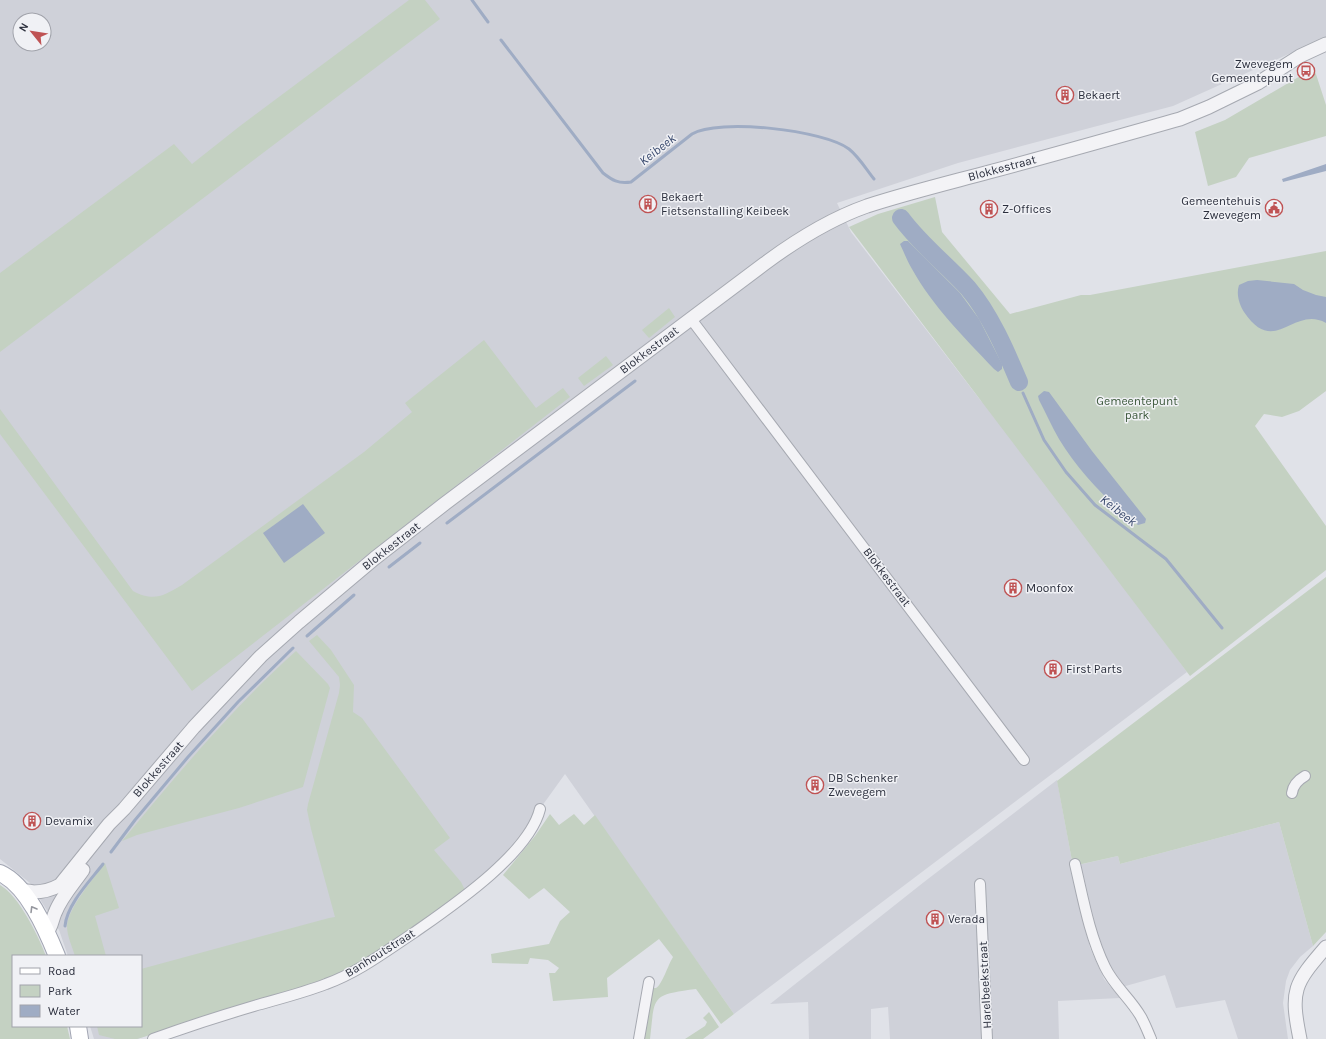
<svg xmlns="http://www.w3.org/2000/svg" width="1326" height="1039" viewBox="0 0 1326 1039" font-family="Karla,sans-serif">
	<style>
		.built { fill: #cfd1d9; fill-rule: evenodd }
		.green { fill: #c4d1c2 }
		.water { fill: #9facc4 }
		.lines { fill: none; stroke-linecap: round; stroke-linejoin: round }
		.stream { stroke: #9facc4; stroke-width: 3 }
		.river { stroke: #9facc4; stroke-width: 18 }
		.minor-casing { stroke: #a6a9b1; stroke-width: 12 }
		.tertiary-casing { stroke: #a6a9b1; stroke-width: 15 }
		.primary-casing { stroke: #a1a5b2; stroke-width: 18 }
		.minor { stroke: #f3f3f6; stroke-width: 10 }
		.tertiary { stroke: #f3f3f6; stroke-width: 13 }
		.primary { stroke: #fff; stroke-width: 16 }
		.oneway { stroke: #95979e }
		.labels { text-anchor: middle; stroke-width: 3; stroke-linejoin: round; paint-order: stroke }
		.poi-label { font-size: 12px; fill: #2b2f3d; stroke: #f0f1f5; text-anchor: start }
		.street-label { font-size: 12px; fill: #2b2f3d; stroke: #f0f1f5 }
		.park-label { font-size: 12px; fill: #3b573a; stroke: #f0f1f5 }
		.water-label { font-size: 13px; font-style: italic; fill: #39496d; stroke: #f0f1f5 }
	</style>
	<rect width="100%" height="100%" fill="#e0e2e8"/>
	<g class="built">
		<path d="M0,0H1326V39L1302,48L1173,106L958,163L837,203L851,232L981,401L986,404L1045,479L1187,672L734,1014L565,774L529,824L496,864L465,890L237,1007L137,1039H94L90,1026H141V956H68L59,930L30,883L0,859ZM20,20H44V44H20Z"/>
		<polygon points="1057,780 1073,866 1090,948 1104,979 1120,998 1058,1001 1059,1039 992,1039 983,882 974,884 983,1039 890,1039 888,1007 871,1009 871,1039 809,1039 808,1002 770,1004 924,882"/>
		<polygon points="1279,822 1313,946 1300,957 1290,970 1286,981 1283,1003 1288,1039 1238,1039 1225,1000 1176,1008 1165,975 1122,987 1103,960 1078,865 1118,856 1120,864"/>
	</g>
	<g class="green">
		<polygon points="409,0 425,0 440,19 0,352 0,273 174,144 192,164 240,126"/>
		<polygon points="1314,68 1326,105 1326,136 1249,158 1236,177 1208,186 1195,132 1225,120"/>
		<polygon points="935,197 942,232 1010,314 1081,295 1090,295 1326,251 1326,391 1299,411 1282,417 1264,414 1255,426 1326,526 1326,570 1190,676 849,227 878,214"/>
		<polygon points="669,308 675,317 649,338 642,330"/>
		<path d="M484,340L536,408L563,388L570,397L192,691L0,434V409L133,591C154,602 163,596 182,585L364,452L412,412L405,403Z"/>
		<polygon points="606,356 613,365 584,386 578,378"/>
		<polygon points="1326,577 1326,932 1313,946 1279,822 1120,864 1118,856 1073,866 1057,781"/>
		<polygon points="317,635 331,650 354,685 353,712 362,718 450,838 434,850 461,882 465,890 380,953 324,981 137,1039 115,1039 99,1035 97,1026 141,1026 141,969 329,918 335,917 311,829 307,810 308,804 339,693 340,685 339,677 309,641"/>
		<path d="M296,651L328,684L330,688L303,787L239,808L137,835L122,841C177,775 232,708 296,651Z"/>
		<path d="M550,814L559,825L574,814L584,825L595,815L734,1014L721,1024L696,989C650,995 655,996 650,1039H642L651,988H656C662,985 668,965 673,957L659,939L607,978L608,997L553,1001L549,973H555L559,968L548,960L530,958L528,964L492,963L491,954L549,944L560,921L570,912L544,888L529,899L503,875L535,836Z"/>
		<path d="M105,863L119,908L95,916L106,956H75C72,946 67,936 67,926C68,908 94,878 105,863Z"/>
		<path d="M0,885C19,896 38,935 46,956H13V1026H67L70,1039H0Z"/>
		<polygon points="709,1012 719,1027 703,1039 685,1039 705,1026 707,1022 703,1018"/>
	</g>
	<g class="water">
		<polygon points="1326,164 1326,171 1283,182 1282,179"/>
		<path d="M904,241H908L960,293L979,319L1002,364V369L998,372L994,369C965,338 933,307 912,269C907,261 904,252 900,244Z"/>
		<path d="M1257,280L1294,284L1303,290L1316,295L1326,297V323C1293,305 1275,358 1244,312C1239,304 1236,294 1239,285L1248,281Z"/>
		<path d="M1044,391L1049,392L1092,451L1146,519L1145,523L1138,525C1107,501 1079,472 1059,439C1052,427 1046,413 1039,400L1038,396Z"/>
		<polygon points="303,504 325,533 284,563 263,533"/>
	</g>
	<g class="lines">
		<g class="stream">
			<polyline points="472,0 488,22"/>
			<path d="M501,40L603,173C612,180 618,184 631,182L692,134C718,118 824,130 849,149C859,157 866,169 874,179"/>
			<polyline points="1023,393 1044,440 1066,472 1095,505 1166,559 1222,628"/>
			<polyline points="447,523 635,381"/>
			<polyline points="389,567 420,543"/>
			<polyline points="307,636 354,595"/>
			<polyline points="111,852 135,820 188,757 238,702 293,648"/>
			<path d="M65,926C67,904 90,881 103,864"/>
		</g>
		<path class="river" d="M901,218C920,244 946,264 968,288C990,314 1006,351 1019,382"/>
		<defs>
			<g id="minor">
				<polyline points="691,319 1024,760"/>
				<path d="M1292,793C1293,785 1298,780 1305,776"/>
				<path d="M1075,864C1083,898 1089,934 1105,967C1114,986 1131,999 1141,1017C1145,1024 1148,1032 1151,1039"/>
				<polyline points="980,884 987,1039"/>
				<path d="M153,1039C186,1027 220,1016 254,1006C278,999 303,993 326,984C359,972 386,951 415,932C452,906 529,854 540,809"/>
				<polyline points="639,1039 649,982"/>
			</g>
			<g id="tertiary">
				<path d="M23,892C27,890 29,891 33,892C44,892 51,890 60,885L109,824L124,809L194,727L261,656L299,622L375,558L443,505L764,264C795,241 830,219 867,206C907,193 948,183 989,172C1053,155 1116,137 1180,119L1209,107L1258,83L1300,56L1326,44"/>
				<path d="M46,933C52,928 52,919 55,913C61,897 74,883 83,870"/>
				<path d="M1300,1039C1290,990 1294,984 1326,947"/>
			</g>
			<g id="primary">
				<path d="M0,873C27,885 46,929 57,956"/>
				<polyline points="78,1026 80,1039"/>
			</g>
		</defs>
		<use href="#minor" class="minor-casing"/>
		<use href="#tertiary" class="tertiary-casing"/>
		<use href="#primary" class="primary-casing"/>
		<use href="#minor" class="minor"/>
		<use href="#tertiary" class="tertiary"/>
		<use href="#primary" class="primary"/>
	</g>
	<defs><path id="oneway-chevron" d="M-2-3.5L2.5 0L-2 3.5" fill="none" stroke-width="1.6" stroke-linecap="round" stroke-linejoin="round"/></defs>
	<use class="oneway" href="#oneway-chevron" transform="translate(33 909) rotate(-121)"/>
	<defs>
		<symbol id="bus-ring" viewBox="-11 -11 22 22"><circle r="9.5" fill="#f0f1f5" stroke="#bf5354" stroke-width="1.5"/><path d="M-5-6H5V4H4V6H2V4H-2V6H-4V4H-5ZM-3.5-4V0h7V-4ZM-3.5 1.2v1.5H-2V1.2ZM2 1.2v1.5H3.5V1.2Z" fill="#bf5354"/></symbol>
		<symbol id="building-ring" viewBox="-11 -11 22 22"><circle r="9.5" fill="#f0f1f5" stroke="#bf5354" stroke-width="1.5"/><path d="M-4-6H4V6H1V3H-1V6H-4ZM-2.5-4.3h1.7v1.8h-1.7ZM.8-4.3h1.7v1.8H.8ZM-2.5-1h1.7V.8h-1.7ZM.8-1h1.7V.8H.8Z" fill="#bf5354"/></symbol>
		<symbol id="civic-ring" viewBox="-11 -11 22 22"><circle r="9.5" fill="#f0f1f5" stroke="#bf5354" stroke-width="1.5"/><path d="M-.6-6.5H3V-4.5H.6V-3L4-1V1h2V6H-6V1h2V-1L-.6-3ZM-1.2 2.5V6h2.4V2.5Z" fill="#bf5354"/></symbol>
	</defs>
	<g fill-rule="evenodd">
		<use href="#bus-ring" x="1296" y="61" width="20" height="20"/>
		<use href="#building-ring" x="1055" y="85" width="20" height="20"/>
		<use href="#building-ring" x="638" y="194" width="20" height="20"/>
		<use href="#civic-ring" x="1264" y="198" width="20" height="20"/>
		<use href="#building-ring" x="979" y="199" width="20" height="20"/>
		<use href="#building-ring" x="1003" y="578" width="20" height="20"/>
		<use href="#building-ring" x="1043" y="659" width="20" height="20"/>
		<use href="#building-ring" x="805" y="775" width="20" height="20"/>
		<use href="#building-ring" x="22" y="811" width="20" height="20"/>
		<use href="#building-ring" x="925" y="909" width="20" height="20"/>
	</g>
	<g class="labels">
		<g class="poi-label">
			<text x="1293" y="68" text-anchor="end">Zwevegem<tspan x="1293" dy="14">Gemeentepunt</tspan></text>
			<text x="1078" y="99">Bekaert</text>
			<text x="661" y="201">Bekaert<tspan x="661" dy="14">Fietsenstalling Keibeek</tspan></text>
			<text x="1261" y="205" text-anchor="end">Gemeentehuis<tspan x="1261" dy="14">Zwevegem</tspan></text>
			<text x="1002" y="213">Z-Offices</text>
			<text x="1026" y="592">Moonfox</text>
			<text x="1066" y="673">First Parts</text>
			<text x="828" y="782">DB Schenker<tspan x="828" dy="14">Zwevegem</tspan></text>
			<text x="45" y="825">Devamix</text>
			<text x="948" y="923">Verada</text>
		</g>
		<g class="street-label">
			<text transform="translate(1002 168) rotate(-15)" y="4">Blokkestraat</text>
			<text transform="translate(649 350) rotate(-37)" y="4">Blokkestraat</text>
			<text transform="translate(391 546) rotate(-38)" y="4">Blokkestraat</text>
			<text transform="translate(887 577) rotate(53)" y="4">Blokkestraat</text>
			<text transform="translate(158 769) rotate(-49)" y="4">Blokkestraat</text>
			<text transform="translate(380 953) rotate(-32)" y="4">Banhoutstraat</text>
			<text transform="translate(985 985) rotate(-93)" y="4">Harelbeekstraat</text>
		</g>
		<g class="park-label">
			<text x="1137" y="405">Gemeentepunt<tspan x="1137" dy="14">park</tspan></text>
		</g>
		<g class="water-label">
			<text transform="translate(657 149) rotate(-38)" y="5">Keibeek</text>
			<text transform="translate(1119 510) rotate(38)" y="5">Keibeek</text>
		</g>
	</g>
	<rect x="12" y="955" width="130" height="72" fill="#f0f1f5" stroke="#a1a3ab"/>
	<rect x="20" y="968" width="20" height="6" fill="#ffffff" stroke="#a1a3ab"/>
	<text x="48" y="975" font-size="12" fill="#2b2f3d">Road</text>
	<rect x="20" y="985" width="20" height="12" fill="#c4d1c2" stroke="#a1a3ab"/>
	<text x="48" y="995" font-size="12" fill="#2b2f3d">Park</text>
	<rect x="20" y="1005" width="20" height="12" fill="#9facc4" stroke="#a1a3ab"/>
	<text x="48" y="1015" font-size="12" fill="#2b2f3d">Water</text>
	<g transform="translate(32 32) rotate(300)"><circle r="19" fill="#f0f1f5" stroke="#a1a3ab"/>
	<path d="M0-3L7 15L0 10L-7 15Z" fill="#bf5354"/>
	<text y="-6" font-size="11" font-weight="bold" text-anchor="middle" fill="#2b2f3d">N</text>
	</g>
</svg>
